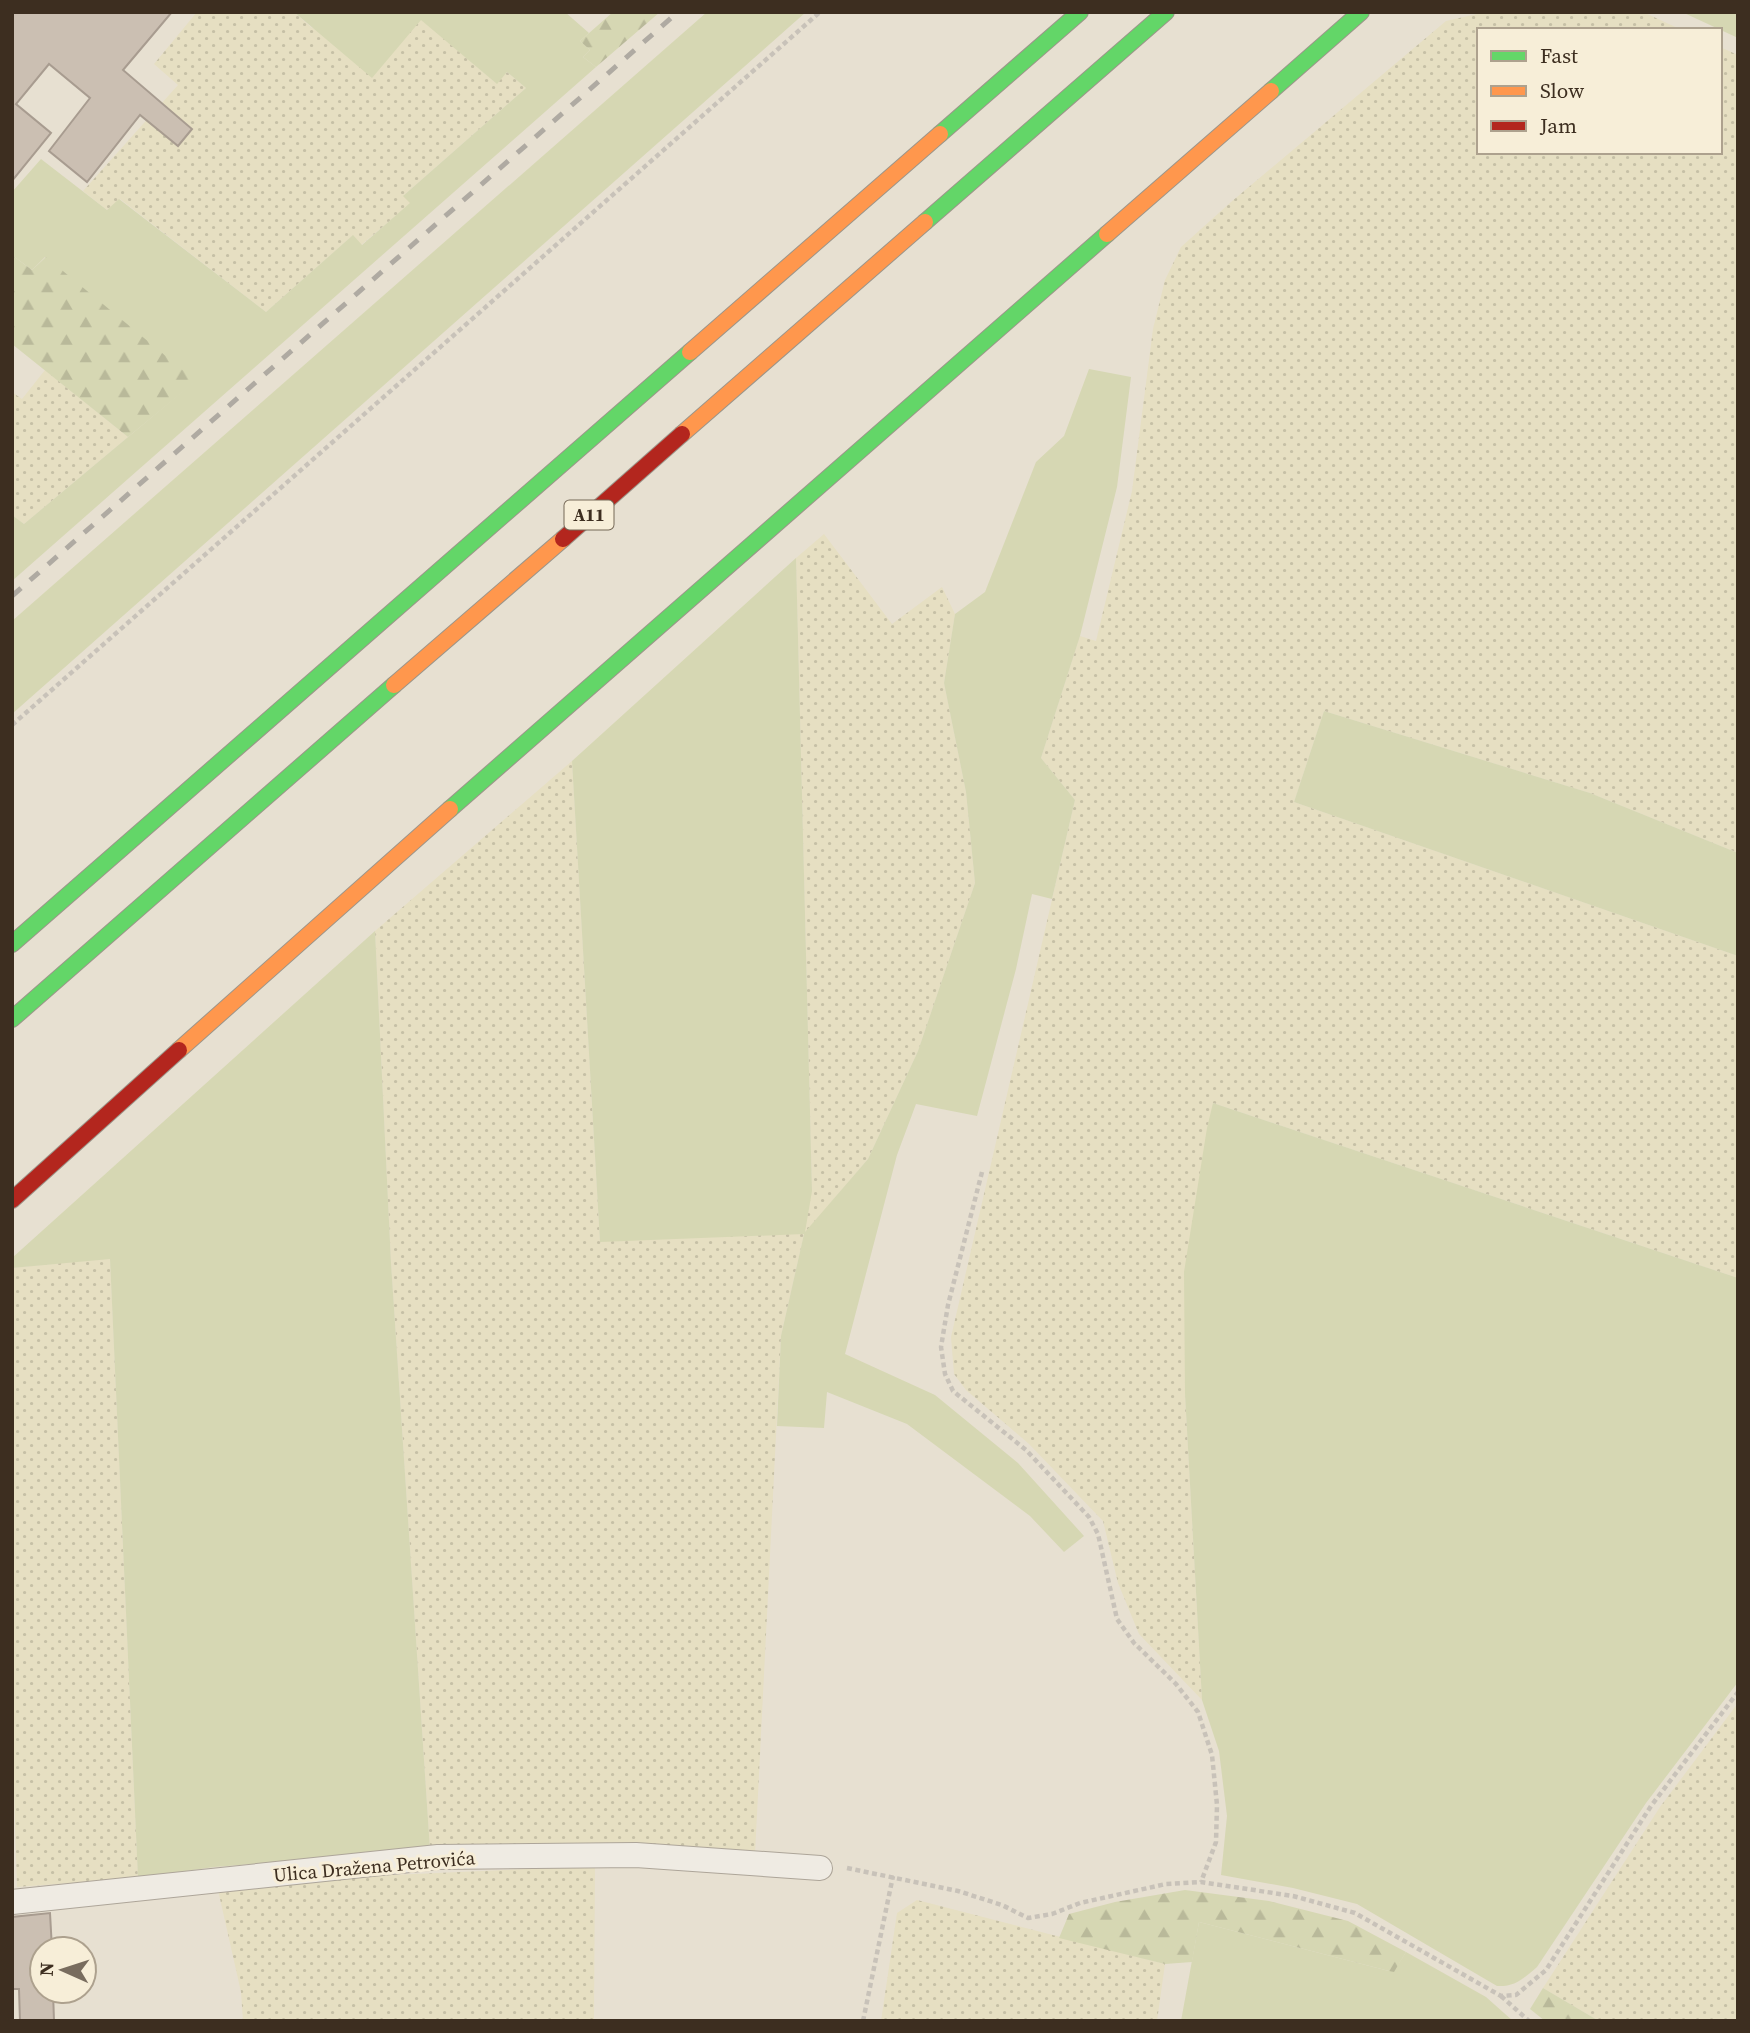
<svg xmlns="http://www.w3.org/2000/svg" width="1750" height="2033" viewBox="0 0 1750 2033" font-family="'Source Serif 4',serif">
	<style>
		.farmland { fill: url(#farmland-dots) }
		.green { fill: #d6d7b3 }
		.forest { fill: url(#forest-firs) }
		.building { fill: #cbbfb2; stroke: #a89c90; stroke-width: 2 }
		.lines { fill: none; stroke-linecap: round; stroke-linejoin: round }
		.street-casing { stroke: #ada599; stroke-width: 26 }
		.fast-casing { stroke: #9c958a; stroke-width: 18 }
		.slow-casing { stroke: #9c958a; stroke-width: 18 }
		.jam-casing { stroke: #9c958a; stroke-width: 18 }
		.path { stroke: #c8c2b9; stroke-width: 4.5; stroke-dasharray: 5 3.5; stroke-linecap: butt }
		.street { stroke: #efebe3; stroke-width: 24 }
		.fast { stroke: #63d668; stroke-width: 16 }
		.slow { stroke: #ff974d; stroke-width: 16 }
		.jam { stroke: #b3261e; stroke-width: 16 }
		.rail { stroke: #afaaa2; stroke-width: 5; stroke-dasharray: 12 12; stroke-linecap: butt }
		.labels { text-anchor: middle; stroke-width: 6; stroke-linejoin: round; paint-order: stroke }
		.shield { fill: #f7eed8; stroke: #756857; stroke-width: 2 }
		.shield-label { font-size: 18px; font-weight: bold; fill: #3d2e20 }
		.street-label { font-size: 19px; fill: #3d2e20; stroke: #f7eed8 }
	</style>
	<defs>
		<pattern id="farmland-dots" width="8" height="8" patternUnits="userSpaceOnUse" patternTransform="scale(1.75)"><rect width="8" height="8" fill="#e6dfc2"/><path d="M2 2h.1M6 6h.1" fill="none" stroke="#c6c0a6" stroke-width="1.8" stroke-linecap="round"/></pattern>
		<pattern id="forest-firs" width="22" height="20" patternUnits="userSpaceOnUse" patternTransform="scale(1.75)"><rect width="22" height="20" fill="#d6d7b3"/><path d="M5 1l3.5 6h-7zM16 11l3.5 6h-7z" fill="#b9b99a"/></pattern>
	</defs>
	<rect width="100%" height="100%" fill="#e7e0d1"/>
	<g class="farmland">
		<polygon points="197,12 294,12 312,28 421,19 496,83 507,72 526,88 404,195 411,203 361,245 352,236 266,312 120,199 107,210 83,191 178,85 154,64"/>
		<polygon points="1486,12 1643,12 1682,30 1479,30 1479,152 1720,152 1720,47 1738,55 1738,853 1590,793 1324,711 1294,802 1738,956 1738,1278 1213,1103 1185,1394 1202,1700 1139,1634 1118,1583 1103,1521 1029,1444 966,1390 954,1374 951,1337 1075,800 1041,758 1080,636 1096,641 1132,491 1153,329 1165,280 1181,247 1231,202 1446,21"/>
		<polygon points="45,370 128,437 24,524 12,515 12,392 22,399"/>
		<polygon points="824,534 892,624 942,587 955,614 944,683 966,792 975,883 918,1051 868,1159 804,1234 781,1336 755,1854 430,1850 391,1263 375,931 572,761 600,1242 812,1191 796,558"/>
		<polygon points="110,1258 138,1878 17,1887 12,1729 12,1268"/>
		<polygon points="1738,1703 1738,2021 1599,2021 1543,1988 1660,1807"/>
		<polygon points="595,1866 594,2021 243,2021 241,1992 218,1890 303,1879"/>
		<polygon points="917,1900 1165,1964 1157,2021 881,2021 897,1913"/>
	</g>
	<g class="green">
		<polygon points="294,12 565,12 589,33 580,41 590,50 583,57 596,67 12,581 12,515 24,524 195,381 45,257 32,270 12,255 12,192 41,159 107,210 119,199 266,312 353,235 362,245 410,203 403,196 526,88 507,72 497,84 421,20 372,78"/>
		<polygon points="707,12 806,12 12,714 12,621"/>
		<polygon points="1682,12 1738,12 1738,38"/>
		<polygon points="1089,369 1131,377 1117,487 1080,636 1041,758 1075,800 1052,899 1032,894 1016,969 977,1116 916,1104 897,1155 845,1354 935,1395 1018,1463 1084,1536 1064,1552 1030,1516 907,1424 827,1392 824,1428 777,1426 781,1336 804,1234 600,1242 572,761 796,558 812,1191 805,1232 868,1159 918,1051 975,883 966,792 944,683 955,614 985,592 1036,462 1064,436"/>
		<polygon points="1324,711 1590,793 1738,853 1738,956 1294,802"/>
		<polygon points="375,931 391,1263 430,1850 214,1867 138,1878 110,1259 12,1268 12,1258"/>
		<path d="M1213,1103L1738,1278V1682L1646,1803L1537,1967C1524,1978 1515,1987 1497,1986L1357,1904L1293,1888L1221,1875L1227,1816L1219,1751L1202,1700L1185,1394L1184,1272L1207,1128Z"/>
		<polygon points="1199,1922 1389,1971 1394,1971 1406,1952 1486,1997 1513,2021 1181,2021"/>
	</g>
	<g class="forest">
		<polygon points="613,12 660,12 596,67 583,57 590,50 580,41"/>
		<polygon points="12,255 32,270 46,257 196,381 128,437 12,344"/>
		<polygon points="1185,1890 1269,1901 1348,1921 1406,1952 1394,1972 1389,1971 1199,1922 1192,1962 1165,1964 1059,1938 1069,1914 1115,1902"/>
		<polygon points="1543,1988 1599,2021 1545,2021 1530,2009"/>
	</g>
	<g class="building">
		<polygon points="12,12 172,12 123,70 192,129 178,146 140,115 87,182 49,151 90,98 49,64 16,104 51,133 12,181"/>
		<polygon points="50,1913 52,1949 42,1949 42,1991 53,1991 54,2021 20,2021 19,1989 12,1989 12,1917"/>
	</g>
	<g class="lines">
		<defs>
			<polyline id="street" points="12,1902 438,1857 636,1855 820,1868"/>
			<g id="fast">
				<polyline points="1271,91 1361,12"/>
				<polyline points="940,134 1080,12"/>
				<polyline points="925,222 1166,12"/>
				<polyline points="450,809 1107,234"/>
				<polyline points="12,944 690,352"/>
				<polyline points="12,1019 394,685"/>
			</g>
			<g id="slow">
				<polyline points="1107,234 1271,91"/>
				<polyline points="690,352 940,134"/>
				<polyline points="682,434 925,222"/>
				<polyline points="394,685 563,539"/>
				<polyline points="179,1050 450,809"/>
			</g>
			<g id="jam">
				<polyline points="563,539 682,434"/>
				<polyline points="12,1200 179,1050"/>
			</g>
		</defs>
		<use href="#street" class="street-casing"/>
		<use href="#fast" class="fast-casing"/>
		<use href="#slow" class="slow-casing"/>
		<use href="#jam" class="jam-casing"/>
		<g class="path">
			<polyline points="12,725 820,12"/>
			<polyline points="982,1172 948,1305 941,1347 945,1374 953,1391 1026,1450 1089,1517 1098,1534 1117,1619 1134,1643 1176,1684 1198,1712 1212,1755 1217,1805 1216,1842 1201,1882"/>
			<polyline points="847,1868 958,1891 1002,1905 1028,1918 1052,1914 1080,1903 1166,1884 1201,1882 1293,1896 1355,1913 1501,1996 1516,1995 1546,1970 1651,1806 1738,1692"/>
			<polyline points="1501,1996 1529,2021"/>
			<polyline points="863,2021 893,1876"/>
		</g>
		<use href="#street" class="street"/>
		<use href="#fast" class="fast"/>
		<use href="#slow" class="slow"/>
		<use href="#jam" class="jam"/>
		<polyline class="rail" points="12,596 678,12"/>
	</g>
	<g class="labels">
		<rect class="shield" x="564.5" y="500.5" width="49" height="29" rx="5"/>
		<g class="shield-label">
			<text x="589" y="521">A11</text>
		</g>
		<g class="street-label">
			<text transform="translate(374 1866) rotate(-5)" y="7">Ulica Dražena Petrovića</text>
		</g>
	</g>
	<rect width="1750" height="2033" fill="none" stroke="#3d2e20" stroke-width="28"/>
	<rect x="1477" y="28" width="245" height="126" fill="#f7eed8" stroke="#ada18e" stroke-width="2"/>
	<rect x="1491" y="51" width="35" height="10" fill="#63d668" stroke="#ada18e" stroke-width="2"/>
	<text x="1540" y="63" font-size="21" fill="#3d2e20">Fast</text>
	<rect x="1491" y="86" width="35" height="10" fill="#ff974d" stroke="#ada18e" stroke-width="2"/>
	<text x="1540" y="98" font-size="21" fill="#3d2e20">Slow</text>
	<rect x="1491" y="121" width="35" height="10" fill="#b3261e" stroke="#ada18e" stroke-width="2"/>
	<text x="1540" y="133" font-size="21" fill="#3d2e20">Jam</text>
	<g transform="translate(63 1970) rotate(273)"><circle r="33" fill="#f7eed8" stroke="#ada18e" stroke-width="2"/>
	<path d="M0-5L12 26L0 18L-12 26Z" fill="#786c5e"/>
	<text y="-10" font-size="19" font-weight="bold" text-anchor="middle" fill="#3d2e20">N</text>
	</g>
</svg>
